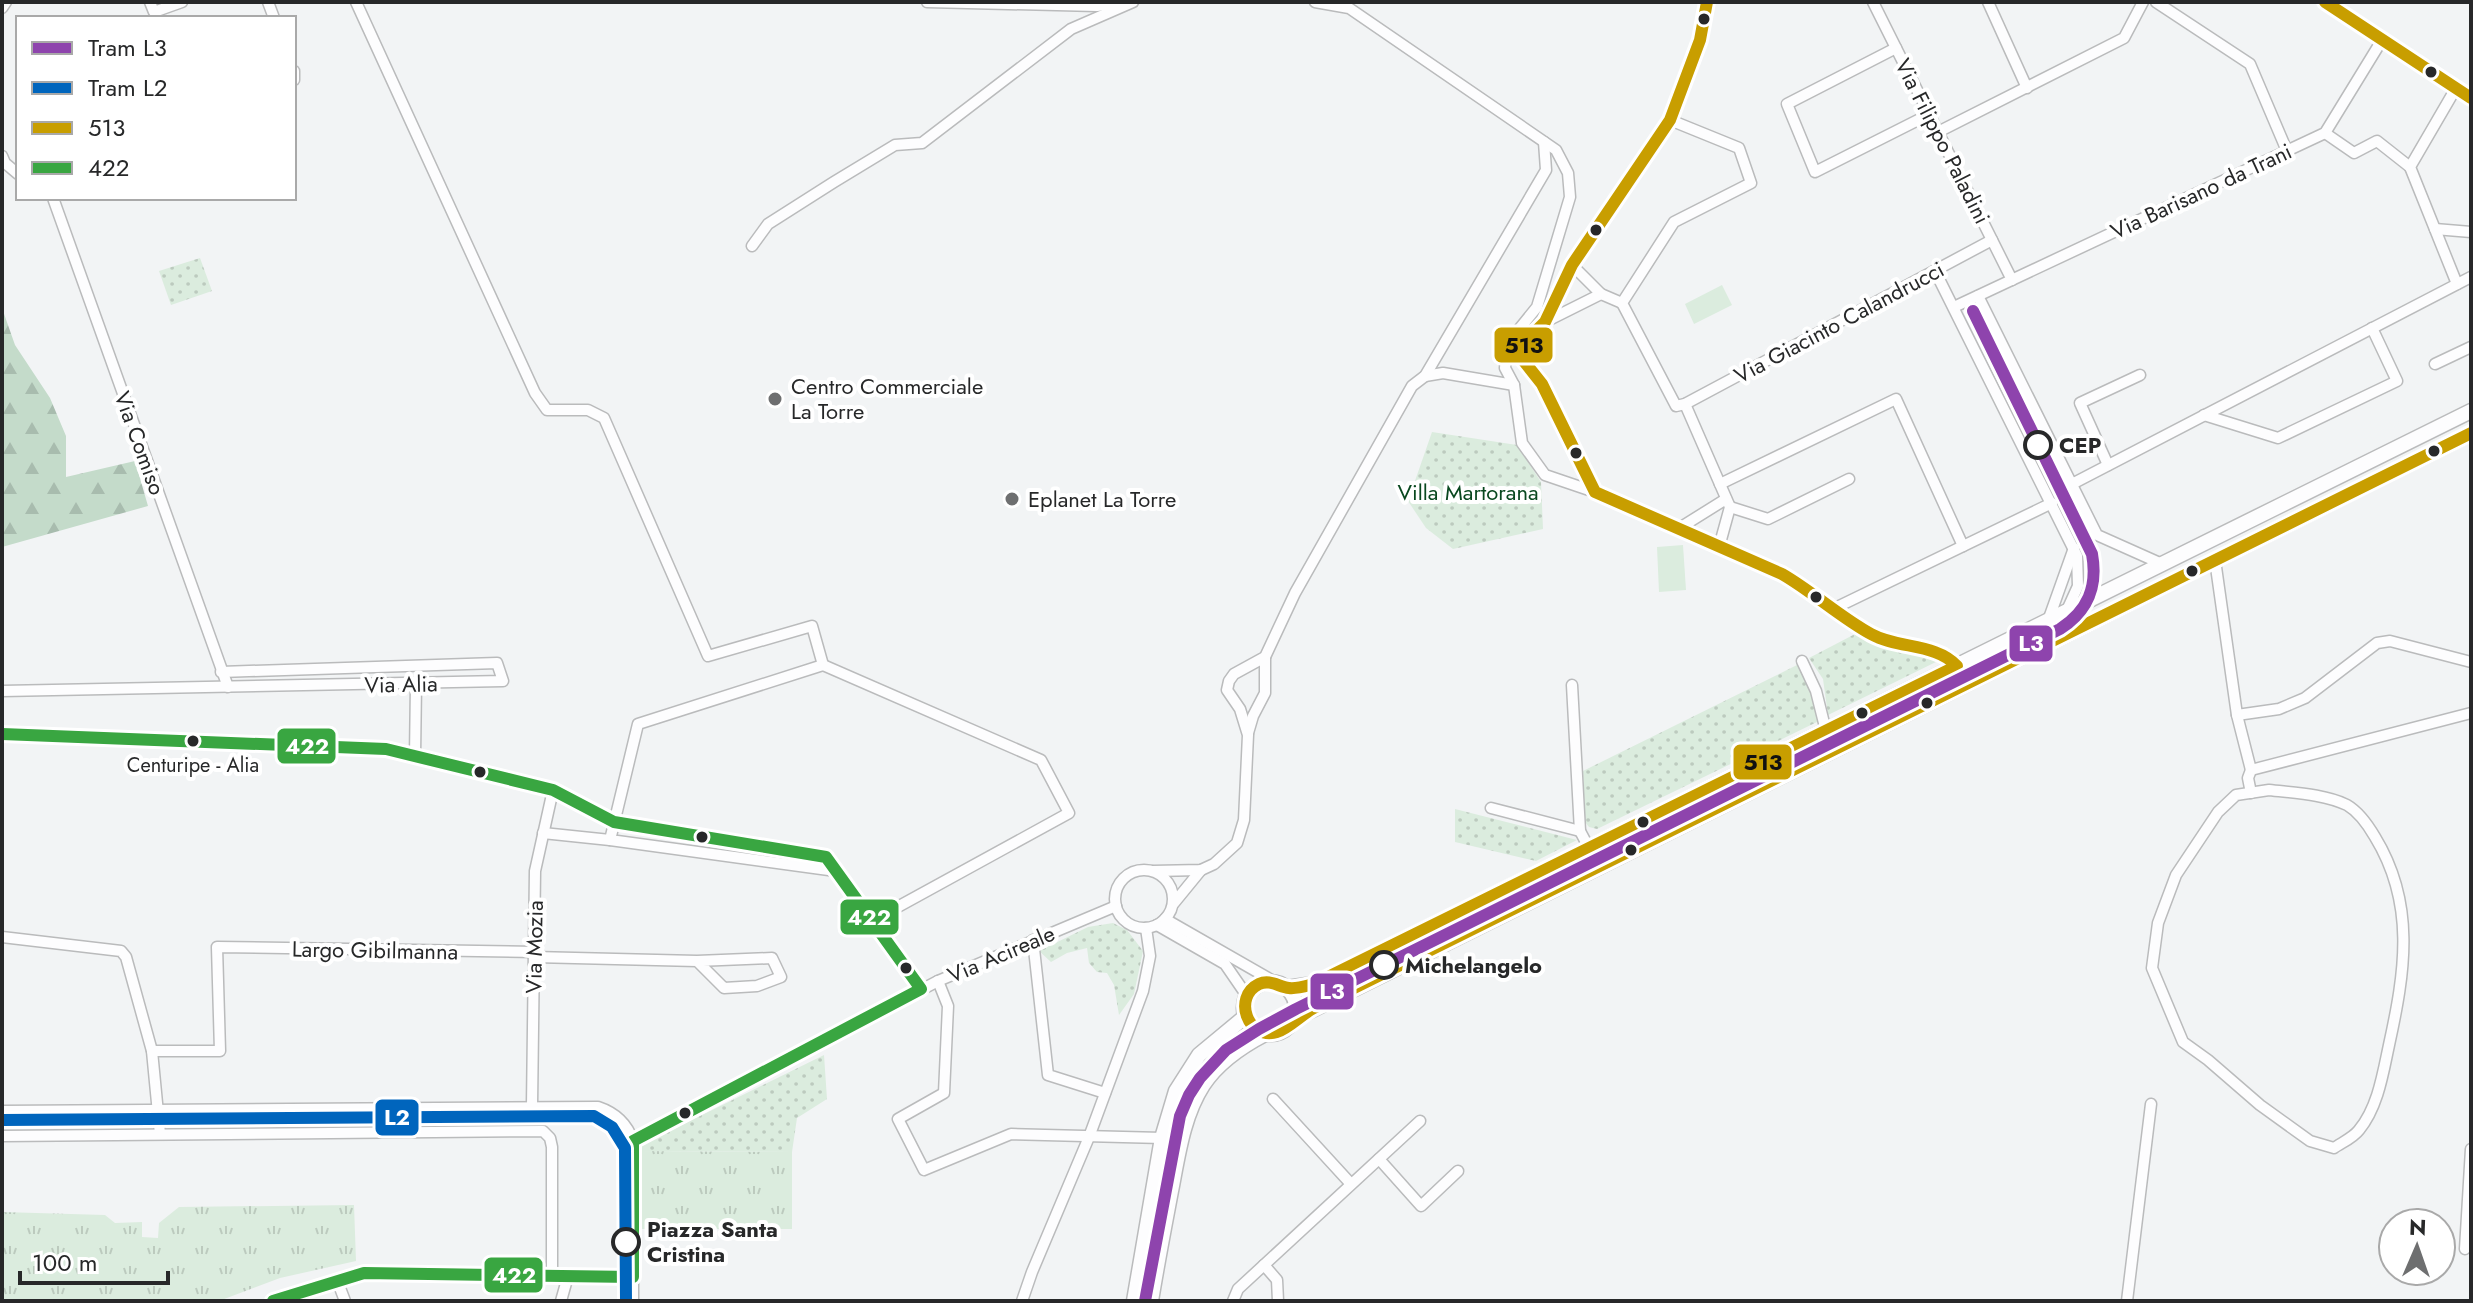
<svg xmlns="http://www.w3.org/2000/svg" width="2473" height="1303" viewBox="0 0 2473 1303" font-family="Jost,sans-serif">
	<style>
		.grass { fill: url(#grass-tufts) }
		.forest { fill: url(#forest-firs) }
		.park { fill: url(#park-dots) }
		.garden { fill: #dbecde }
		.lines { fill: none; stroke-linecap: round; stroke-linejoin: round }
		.street-casing { stroke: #babbbc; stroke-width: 13 }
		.secondary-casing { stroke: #babbbc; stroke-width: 17 }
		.street { stroke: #fdfdfe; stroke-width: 10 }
		.secondary { stroke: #fdfdfe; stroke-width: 14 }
		.tram { stroke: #bdbebf; stroke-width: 2 }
		.bus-1-casing { stroke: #fff; stroke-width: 18 }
		.bus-2-casing { stroke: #fff; stroke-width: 18 }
		.bus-1 { stroke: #c89e00; stroke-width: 12 }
		.bus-2 { stroke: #39a641; stroke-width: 12 }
		.tram-1-casing { stroke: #fff; stroke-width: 18 }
		.tram-2-casing { stroke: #fff; stroke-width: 18 }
		.tram-1 { stroke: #8e44ad; stroke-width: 12 }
		.tram-2 { stroke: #0065bd; stroke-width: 12 }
		.bus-dot { fill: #272829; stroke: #fff; stroke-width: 3 }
		.poi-dot { fill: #6e6f70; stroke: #fff; stroke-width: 3 }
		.stop-dot { fill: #fff; stroke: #272829; stroke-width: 4 }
		.labels { text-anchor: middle; stroke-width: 8; stroke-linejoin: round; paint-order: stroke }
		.bus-label { font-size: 20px; fill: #272829; stroke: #fff }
		.street-label { font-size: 22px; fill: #272829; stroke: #fff }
		.poi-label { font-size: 22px; fill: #272829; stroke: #fff; text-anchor: start }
		.stop-label { font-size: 22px; font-weight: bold; fill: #272829; stroke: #fff; text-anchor: start }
		.park-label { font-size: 22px; fill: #09481f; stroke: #fff }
		.line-badge { stroke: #fff; stroke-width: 3 }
		.badge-label { font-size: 22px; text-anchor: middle; font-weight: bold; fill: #fff }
		.pale-badge-label { font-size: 22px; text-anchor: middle; font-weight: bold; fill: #111 }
	</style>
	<defs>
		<pattern id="grass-tufts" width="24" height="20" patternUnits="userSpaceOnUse" patternTransform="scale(2)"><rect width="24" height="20" fill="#dbecde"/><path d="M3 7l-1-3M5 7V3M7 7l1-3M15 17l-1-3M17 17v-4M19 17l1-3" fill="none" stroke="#bccabe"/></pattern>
		<pattern id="forest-firs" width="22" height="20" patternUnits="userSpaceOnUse" patternTransform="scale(2)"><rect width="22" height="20" fill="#c4dbca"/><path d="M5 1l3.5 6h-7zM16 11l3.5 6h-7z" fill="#a8bcae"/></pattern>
		<pattern id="park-dots" width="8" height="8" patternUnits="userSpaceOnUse" patternTransform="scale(2)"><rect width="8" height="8" fill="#dbecde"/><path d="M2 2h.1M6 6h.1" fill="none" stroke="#bccabe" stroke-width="1.8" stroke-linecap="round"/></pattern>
	</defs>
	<rect width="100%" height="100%" fill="#f2f4f5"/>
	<g class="grass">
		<polygon points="640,1151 792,1152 792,1229 640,1229"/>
		<polygon points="354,1205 356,1261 280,1278 219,1301 2,1301 2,1212 105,1215 115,1223 142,1222 142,1237 158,1238 159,1223 179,1207"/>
	</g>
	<polygon class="forest" points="2,308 15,345 50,398 66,436 66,477 135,461 148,506 2,547"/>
	<g class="park">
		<polygon points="200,258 212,291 171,305 159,271"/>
		<polygon points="1432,432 1517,445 1541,482 1543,529 1453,549 1426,528 1408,501"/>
		<path d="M1857,633C1883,651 1912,649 1940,660L1828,715L1823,679L1809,658Z"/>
		<polygon points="1799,664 1810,687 1819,721 1597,829 1589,827 1585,822 1583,771"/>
		<polygon points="1455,809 1577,840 1536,861 1455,842"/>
		<polygon points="1113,923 1127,930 1143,951 1134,994 1119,1015 1114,985 1107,973 1097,972 1089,963 1087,948 1067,953 1051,962 1039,951 1088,927"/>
		<polygon points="824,1055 827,1099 797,1118 792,1152 640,1151 643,1144"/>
	</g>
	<g class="garden">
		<polygon points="1722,285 1732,305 1694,324 1685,304"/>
		<polygon points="1683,545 1686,590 1659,592 1657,547"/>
	</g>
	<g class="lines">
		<defs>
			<g id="street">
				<polyline points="150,2 154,12 182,2"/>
				<polyline points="268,2 274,18"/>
				<polyline points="356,2 535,393 547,410 588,410 604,418 708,656 812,626 823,665 638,724 610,840 836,871"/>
				<polyline points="927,2 1097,6 1124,2"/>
				<polyline points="1315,2 1349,8 1556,150 1568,173 1570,197 1537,307 1507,344 1505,368 1514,385 1522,443 1545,475 1595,492 1782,574 1808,589 1871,634 1889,641 1947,655 1957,666"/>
				<polyline points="1873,2 2012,280"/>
				<polyline points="1988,2 2027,88"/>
				<polyline points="2156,2 2250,64 2287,151"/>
				<polyline points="2325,2 2471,98"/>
				<polyline points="2,8 6,2"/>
				<polyline points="1896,48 1787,104 1815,172 1930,114"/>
				<polyline points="294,71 294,80"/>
				<polyline points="2456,88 2410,167 2457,284"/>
				<polyline points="1670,120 1739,148 1751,183 1674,222 1622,303 1676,406 1685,404 1992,240"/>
				<polyline points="1938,132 2124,38 2143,2"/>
				<polyline points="2325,133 2354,153 2377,141 2410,167"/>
				<polyline points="2,156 5,163 18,174"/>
				<polyline points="53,198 228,687"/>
				<polyline points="2435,229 2471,232"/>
				<polyline points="752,246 768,224 834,182 895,145 922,143 1071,29 1133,2"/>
				<polyline points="1572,265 1601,294 1622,303"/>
				<polyline points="1935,271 2077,556 2078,586 2068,608"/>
				<polyline points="1978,296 2097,535 2162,564"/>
				<polyline points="1954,307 2325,133 2382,40"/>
				<polyline points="1545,322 1572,265 1670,120 1700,40 1707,2"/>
				<polyline points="2435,364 2471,347"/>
				<polyline points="1425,376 1443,373 1514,385"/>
				<polyline points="1685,404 1730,507 1719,547"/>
				<polyline points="2204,415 2278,438 2397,381 2372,328"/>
				<polyline points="2108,465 2080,403 2140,375"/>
				<polyline points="1720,484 1896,399 1963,546"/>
				<polyline points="2072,484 2471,277"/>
				<polyline points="1595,492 1542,384 1523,360 1524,343 1545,322 1601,294"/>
				<polyline points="1730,507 1768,519 1849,479"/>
				<polyline points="1678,529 1726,499"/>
				<polyline points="2215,560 2237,715 2251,770 2471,713"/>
				<polyline points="1835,608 2052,503"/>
				<polyline points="2048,621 2074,548"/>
				<polyline points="1802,661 1816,691 1826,731"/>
				<polyline points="823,665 1041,760 1069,813 872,921"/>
				<polyline points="1572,685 1580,831 1589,848"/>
				<polyline points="2,691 503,681 497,663 221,672"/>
				<polyline points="2237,715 2279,709 2305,698 2377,643 2390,641 2471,662"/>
				<polyline points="1248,733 1253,716 1265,693 1265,657"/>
				<polyline points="2,734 386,749 553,790 614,822 826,857 921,989"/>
				<polyline points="415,756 416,684"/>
				<polyline points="2251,770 2248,778 2251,793"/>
				<path d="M2269,790C2294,793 2324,794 2347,805C2359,812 2368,825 2375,837C2416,904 2405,972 2389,1045C2383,1073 2378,1107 2359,1130C2353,1138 2341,1143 2334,1148L2310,1141L2260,1105L2208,1060L2183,1042L2152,968L2158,923L2176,875L2218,812L2236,795Z"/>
				<polyline points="1491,808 1580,831"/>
				<polyline points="543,833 610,840"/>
				<circle cx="1144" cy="899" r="29"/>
				<polyline points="1153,871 1201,870 1214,864 1237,843 1244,820 1248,735 1240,709 1227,690 1229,681 1234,674 1265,657 1295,593 1412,386 1425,376 1546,170 1544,142"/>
				<polyline points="1174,903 1201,870"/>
				<polyline points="1165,919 1275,982"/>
				<polyline points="1157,925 1225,964 1247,996"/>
				<polyline points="2,937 121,951 126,957 152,1051 160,1134"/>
				<polyline points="1033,940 1048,1075 1105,1093"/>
				<polyline points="534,957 697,961 724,988 757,986 781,977 772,958 697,961"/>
				<polyline points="938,981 948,1006 944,1093 898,1119 924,1170 1011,1134 1162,1138"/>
				<polyline points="152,1051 220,1051 217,947 534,952"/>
				<polyline points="1273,1099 1351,1184"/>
				<polyline points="532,1106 535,871 553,790"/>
				<path d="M2,1111L598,1107C616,1113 627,1123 633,1141V1301"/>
				<polyline points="2,1136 543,1131 550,1138 552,1147 552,1275"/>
				<polyline points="633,1141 938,981 1116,906"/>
				<polyline points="1379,1159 1421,1206 1458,1171"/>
				<polyline points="2465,1249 2471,1149"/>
				<polyline points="1264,1265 1277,1280 1278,1301"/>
				<polyline points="337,1280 345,1301"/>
				<polyline points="273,1301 364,1273 633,1277"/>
				<polyline points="561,1301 568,1276"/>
				<polyline points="1022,1301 1032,1272 1089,1137 1143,991 1150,956 1146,928"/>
				<polyline points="1233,1301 1238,1289 1420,1121"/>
				<polyline points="2127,1301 2151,1104"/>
			</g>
			<g id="secondary">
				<circle cx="1270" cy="1008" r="26"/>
				<polyline points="1287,988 1314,984 2471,411"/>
				<polyline points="1294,1019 2471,433"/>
				<polyline points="1134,1301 1162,1138 1176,1091 1199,1055 1246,1016"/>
				<path d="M1151,1301C1157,1264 1164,1228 1171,1191C1178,1155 1183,1116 1203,1085C1218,1062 1242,1046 1265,1034"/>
			</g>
		</defs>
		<use href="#street" class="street-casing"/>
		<use href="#secondary" class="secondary-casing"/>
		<use href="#street" class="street"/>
		<use href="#secondary" class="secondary"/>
		<g class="tram">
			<polyline points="2000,377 2018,402"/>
			<polyline points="11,1120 33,1125"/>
		</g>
		<defs>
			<g id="bus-1">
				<path d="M1707,2L1700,40L1670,120L1572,265L1545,322L1524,343L1523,360L1542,384L1595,492L1782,574C1813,592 1840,617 1871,634C1898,649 1936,643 1957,666L1314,984C1306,986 1297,989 1289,988C1279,987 1270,979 1259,984C1232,997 1248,1041 1277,1032C1288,1029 1302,1014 1314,1008L2471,433"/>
				<polyline points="2325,2 2471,98"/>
			</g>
			<polyline id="bus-2" points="2,734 386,749 553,790 614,822 826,857 921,989 633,1141 633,1277 364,1273 273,1301"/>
		</defs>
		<use href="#bus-1" class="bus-1-casing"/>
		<use href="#bus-2" class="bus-2-casing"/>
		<use href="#bus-1" class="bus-1"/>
		<use href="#bus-2" class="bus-2"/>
		<defs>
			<path id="tram-1" d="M1145,1301L1180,1116L1189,1095L1200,1078L1226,1050L1259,1029L1296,1009L2060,629C2088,611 2098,587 2092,554L1973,311"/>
			<polyline id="tram-2" points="2,1120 594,1116 612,1127 625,1148 626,1301"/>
		</defs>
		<use href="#tram-1" class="tram-1-casing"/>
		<use href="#tram-2" class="tram-2-casing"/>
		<use href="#tram-1" class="tram-1"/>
		<use href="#tram-2" class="tram-2"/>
	</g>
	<g class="bus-dot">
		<circle cx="1704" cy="19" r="7"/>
		<circle cx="2431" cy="72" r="7"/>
		<circle cx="1596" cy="230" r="7"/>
		<circle cx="2434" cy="451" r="7"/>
		<circle cx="1576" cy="453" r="7"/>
		<circle cx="2192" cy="571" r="7"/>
		<circle cx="1816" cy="597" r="7"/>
		<circle cx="1927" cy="703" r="7"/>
		<circle cx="1862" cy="713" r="7"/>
		<circle cx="193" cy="741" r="7"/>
		<circle cx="480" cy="772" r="7"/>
		<circle cx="1643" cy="822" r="7"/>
		<circle cx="702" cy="837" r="7"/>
		<circle cx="1631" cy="850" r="7"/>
		<circle cx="906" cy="968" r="7"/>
		<circle cx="685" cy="1113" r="7"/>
	</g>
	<g class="poi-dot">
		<circle cx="775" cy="399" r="8"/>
		<circle cx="1012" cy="499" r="8"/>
	</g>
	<g class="stop-dot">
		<circle cx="2038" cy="445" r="13"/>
		<circle cx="1384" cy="965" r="13"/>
		<circle cx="626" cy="1242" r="13"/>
	</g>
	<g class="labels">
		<g class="bus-label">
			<text x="193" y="772">Centuripe - Alia</text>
		</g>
		<g class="street-label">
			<text transform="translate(1943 141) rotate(63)" y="8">Via Filippo Paladini</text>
			<text transform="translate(2201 191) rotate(-25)" y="8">Via Barisano da Trani</text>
			<text transform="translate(1839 322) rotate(-28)" y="8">Via Giacinto Calandrucci</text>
			<text transform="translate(140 443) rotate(70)" y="8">Via Comiso</text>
			<text transform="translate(401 684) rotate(-1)" y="8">Via Alia</text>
			<text transform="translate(534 947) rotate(-89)" y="8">Via Mozia</text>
			<text transform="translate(375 950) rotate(1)" y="8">Largo Gibilmanna</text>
			<text transform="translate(1001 954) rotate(-23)" y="8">Via Acireale</text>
		</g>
		<g class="poi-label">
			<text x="791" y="394">Centro Commerciale<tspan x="791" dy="25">La Torre</tspan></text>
			<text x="1028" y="507">Eplanet La Torre</text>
		</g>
		<g class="stop-label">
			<text x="2059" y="453">CEP</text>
			<text x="1405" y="973">Michelangelo</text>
			<text x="647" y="1237">Piazza Santa<tspan x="647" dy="25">Cristina</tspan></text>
		</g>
		<g class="park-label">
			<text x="1468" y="500">Villa Martorana</text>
		</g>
	</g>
	<g class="line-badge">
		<rect x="1493" y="326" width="61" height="38" rx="8" fill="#c89e00"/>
		<rect x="2008" y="624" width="46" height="39" rx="8" fill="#8e44ad"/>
		<rect x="276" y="727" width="61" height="38" rx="8" fill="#39a641"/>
		<rect x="1732" y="743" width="61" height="38" rx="8" fill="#c89e00"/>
		<rect x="839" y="898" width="61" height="38" rx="8" fill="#39a641"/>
		<rect x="1309" y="972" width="46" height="39" rx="8" fill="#8e44ad"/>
		<rect x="374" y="1098" width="46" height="39" rx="8" fill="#0065bd"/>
		<rect x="483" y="1256" width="61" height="38" rx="8" fill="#39a641"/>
	</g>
	<g class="badge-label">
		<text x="2031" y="651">L3</text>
		<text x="307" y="754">422</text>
		<text x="869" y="925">422</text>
		<text x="1332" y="999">L3</text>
		<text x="397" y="1125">L2</text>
		<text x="514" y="1283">422</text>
	</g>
	<g class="pale-badge-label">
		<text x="1524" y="353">513</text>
		<text x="1763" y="770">513</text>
	</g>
	<rect width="2473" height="1303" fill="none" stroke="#272829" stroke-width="8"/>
	<rect x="16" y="16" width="280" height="184" fill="#ffffff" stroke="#a9a9a9" stroke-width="2"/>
	<rect x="32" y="42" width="40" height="12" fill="#8e44ad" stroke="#a9a9a9" stroke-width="2"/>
	<text x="88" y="56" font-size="24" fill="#272829">Tram L3</text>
	<rect x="32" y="82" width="40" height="12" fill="#0065bd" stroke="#a9a9a9" stroke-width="2"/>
	<text x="88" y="96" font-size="24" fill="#272829">Tram L2</text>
	<rect x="32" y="122" width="40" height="12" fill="#c89e00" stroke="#a9a9a9" stroke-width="2"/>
	<text x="88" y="136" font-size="24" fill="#272829">513</text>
	<rect x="32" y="162" width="40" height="12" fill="#39a641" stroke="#a9a9a9" stroke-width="2"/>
	<text x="88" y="176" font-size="24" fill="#272829">422</text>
	<g transform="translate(2417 1247) rotate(2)"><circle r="38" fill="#ffffff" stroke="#a9a9a9" stroke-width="2"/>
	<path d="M0-6L14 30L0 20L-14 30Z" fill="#6e6f70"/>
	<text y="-12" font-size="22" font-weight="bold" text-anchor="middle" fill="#272829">N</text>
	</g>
	<path d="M20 1271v12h148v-12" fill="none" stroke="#272829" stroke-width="4"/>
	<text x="32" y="1271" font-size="24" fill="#272829" stroke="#ffffff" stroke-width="6" paint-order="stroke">100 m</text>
</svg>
